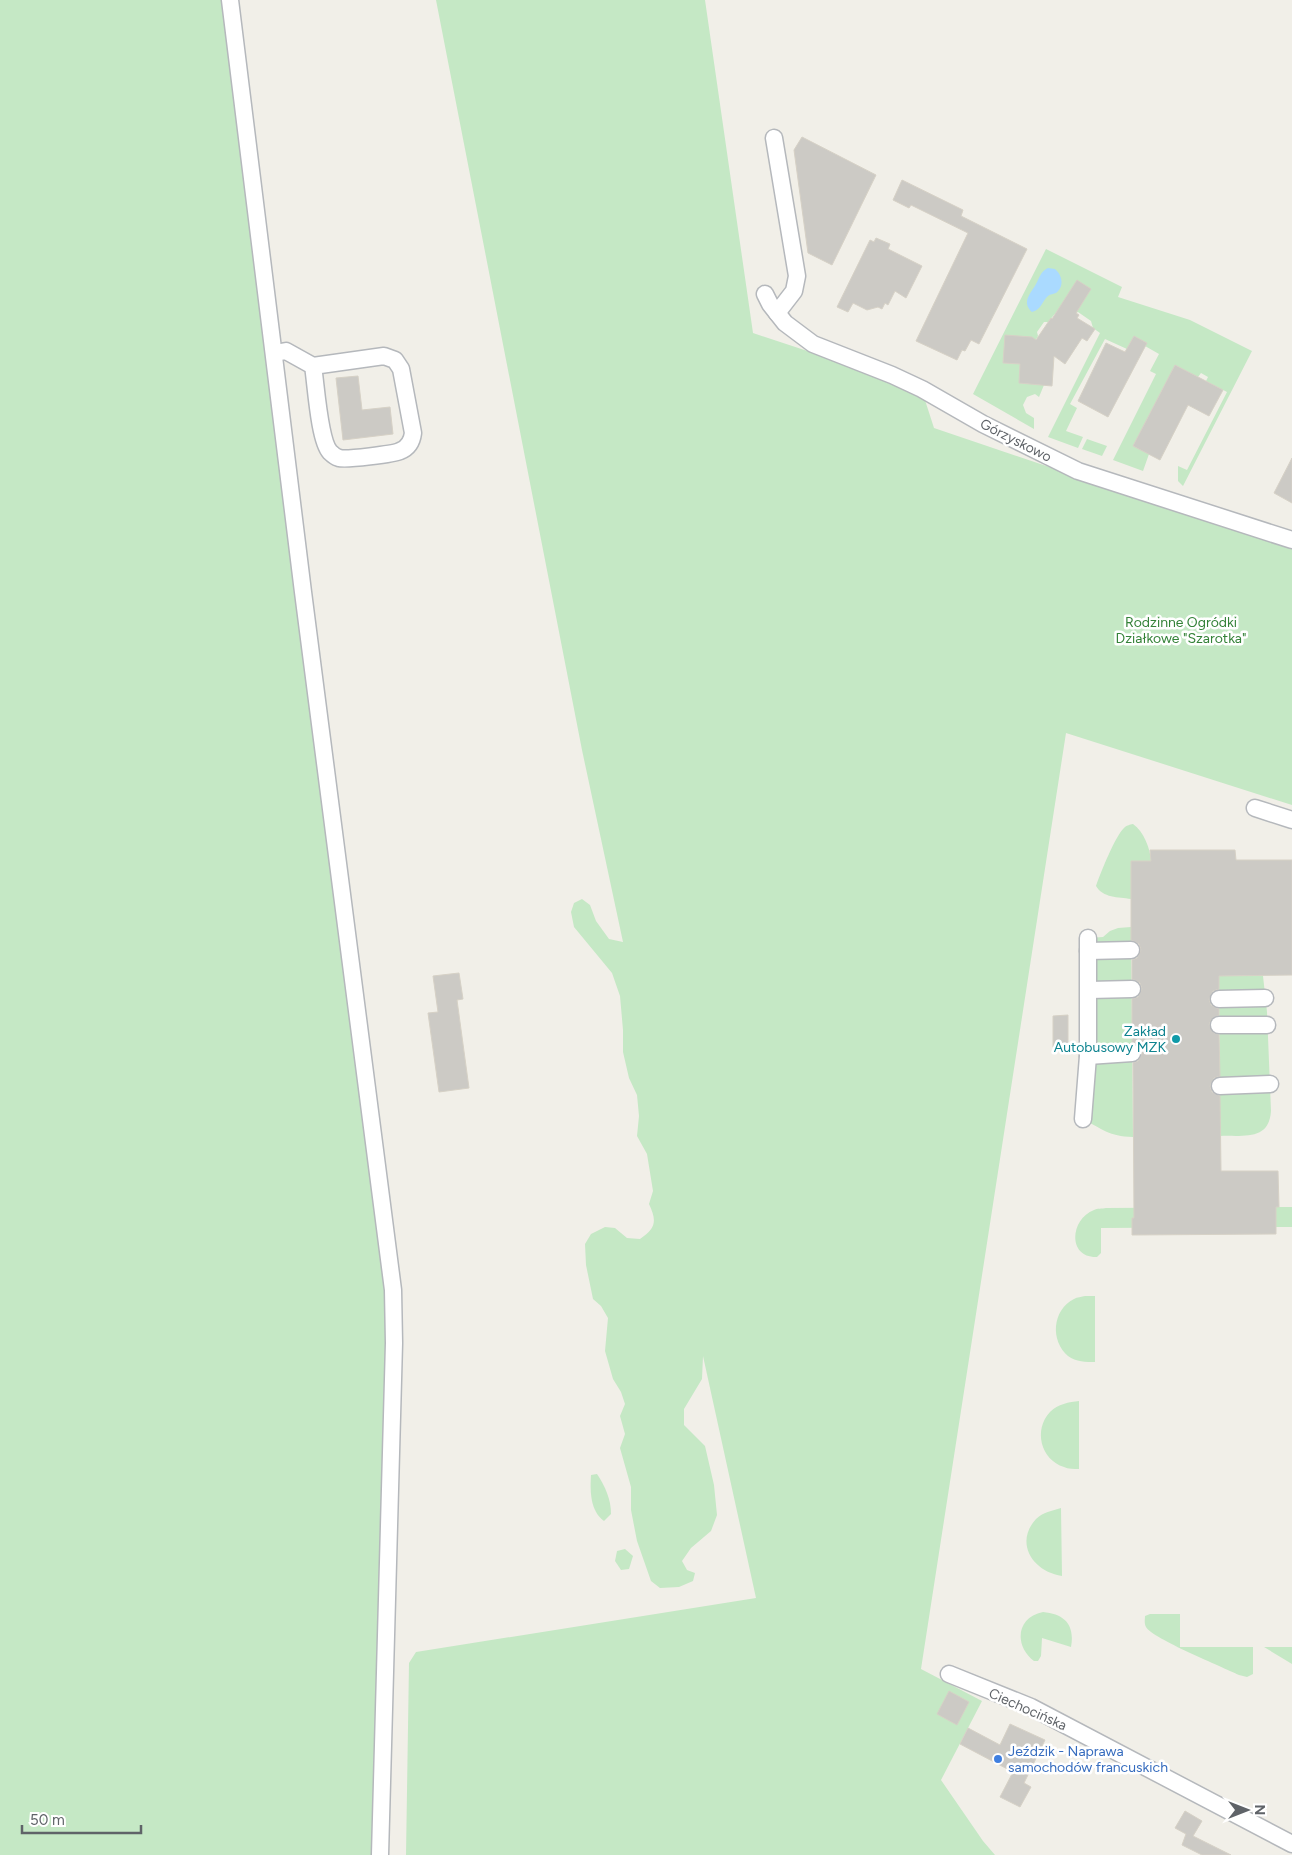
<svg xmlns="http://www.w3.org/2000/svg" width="1292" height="1855" viewBox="0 0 1292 1855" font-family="Figtree,sans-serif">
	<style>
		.green { fill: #c5e8c5 }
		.water { fill: #aadaff }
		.building { fill: #cccac5; stroke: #d6d1c6 }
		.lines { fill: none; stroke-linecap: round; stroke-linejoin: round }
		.minor-casing { stroke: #b5b8bc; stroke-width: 19 }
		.minor { stroke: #fff; stroke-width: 16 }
		.culture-dot { fill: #0f9aa8; stroke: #fff; stroke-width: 2 }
		.shop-dot { fill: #3f7fe0; stroke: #fff; stroke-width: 2 }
		.labels { text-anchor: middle; stroke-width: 5; stroke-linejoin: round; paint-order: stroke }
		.street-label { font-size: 14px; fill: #5f6368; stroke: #fff }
		.park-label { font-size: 14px; fill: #348238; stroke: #fff }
		.culture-label { font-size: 14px; fill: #0d838f; stroke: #fff; text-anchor: end }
		.shop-label { font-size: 14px; fill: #366cbe; stroke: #fff; text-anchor: start }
	</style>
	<rect width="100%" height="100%" fill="#f1efe8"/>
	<g class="green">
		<polygon points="0,0 223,0 384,1279 386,1350 372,1855 0,1855"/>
		<path d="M436,0H705L753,333L880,375L924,397L934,428L1292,549V805L1066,733L921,1669L982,1701L941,1780L983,1841L995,1855H406L409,1663L416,1652L756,1598L703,1356L702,1379L684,1409V1425L705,1446L714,1485L717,1515L711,1531L691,1548L682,1561L687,1570L695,1573L693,1581L679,1587L660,1588L651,1581L637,1541L631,1510V1487L620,1448L625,1434L620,1416L625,1404L621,1392L613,1379L605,1351L608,1318L601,1306L593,1299L586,1265L585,1244L591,1234L605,1227L615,1228L627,1238L640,1239C656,1228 657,1221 649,1204L653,1191L647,1154L637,1136L639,1116L637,1095L629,1078L623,1052V1030L620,996L612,973L574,927L571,912L574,903L582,899L590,905L596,921L609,939L623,942L582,750Z"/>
		<polygon points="1046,249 1122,287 1118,297 1190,320 1252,351 1183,486 1178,481 1178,466 1187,470 1227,392 1206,381 1208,377 1201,373 1198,377 1175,365 1133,446 1149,454 1143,471 1113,460 1156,374 1150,371 1159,354 1145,346 1147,343 1134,336 1127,349 1105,339 1070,404 1077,408 1066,431 1083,437 1078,448 1048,437 1100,333 1093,328 1091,321 1078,312 1076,313 1059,309 1048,322 1044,322 1037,332 1038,336 1035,341 1029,337 1009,336 1003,363 1020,364 1019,383 1044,385 1039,397 1035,394 1027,397 1023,405 1026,413 1034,418 1034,429 973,394"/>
		<polygon points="1087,439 1107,446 1102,456 1082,449"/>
		<path d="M1133,824C1144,832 1150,848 1151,861H1131V899C1118,897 1103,898 1096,886C1100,874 1116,834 1125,827C1128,825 1129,825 1133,824Z"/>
		<path d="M1131,927L1133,1137C1108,1136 1104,1130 1083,1119L1088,938L1103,937L1110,931L1118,928Z"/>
		<path d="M1219,976H1263L1267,1012L1271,1111C1269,1141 1244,1135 1220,1136Z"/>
		<path d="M1292,1207V1227L1101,1228V1253L1097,1257C1067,1258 1070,1219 1094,1210C1097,1208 1102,1209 1106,1208Z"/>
		<path d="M1085,1296H1095V1362C1086,1362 1076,1362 1068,1356C1050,1341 1052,1310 1074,1299C1077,1297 1082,1297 1085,1296Z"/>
		<path d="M1079,1401V1469C1074,1469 1068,1469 1064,1467C1041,1460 1033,1430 1050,1412C1058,1404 1069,1402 1079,1401Z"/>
		<path d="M597,1474C605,1486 611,1499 611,1514L604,1521C590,1511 590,1491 591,1475Z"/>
		<path d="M1061,1508L1062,1576C1033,1572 1014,1543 1036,1519C1043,1512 1052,1511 1061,1508Z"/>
		<polygon points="625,1549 633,1556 629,1569 621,1570 615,1561 617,1551"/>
		<path d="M1043,1612C1065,1614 1075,1625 1071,1647L1042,1638L1041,1656L1038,1661H1034C1014,1646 1016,1617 1043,1612Z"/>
		<path d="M1150,1614H1180V1647H1253V1674L1247,1677L1239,1675C1223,1667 1153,1639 1146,1627C1144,1623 1145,1619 1145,1616Z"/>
		<polygon points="1264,1647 1292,1647 1292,1664"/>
	</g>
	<path class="water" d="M1048,268L1055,269C1062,275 1065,286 1056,293C1054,294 1050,294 1048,296C1042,301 1042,309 1032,312C1021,302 1031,293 1036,284C1040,277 1040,272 1048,268Z"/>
	<g class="building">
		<polygon points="802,137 876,175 832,265 808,253 794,150"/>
		<polygon points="902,180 963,210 961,216 1027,249 979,344 971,340 965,351 962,350 957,360 916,341 968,233 911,205 909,208 893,200"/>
		<polygon points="876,238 890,244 888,249 922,266 906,298 895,291 888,305 885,303 882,309 878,307 867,310 853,303 848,312 837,307 870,240 874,242"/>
		<polygon points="1077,280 1091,289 1076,313 1079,315 1077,318 1095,329 1087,341 1082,338 1065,364 1054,356 1052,386 1019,383 1020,364 1003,363 1005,335 1032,337 1036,340 1051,318 1052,319"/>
		<polygon points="1134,336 1147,343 1108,417 1078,401 1106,343 1125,352"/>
		<polygon points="1175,365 1223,390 1209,416 1188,405 1160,460 1133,446"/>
		<polygon points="358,376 362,410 390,407 393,434 343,440 336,378"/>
		<polygon points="1292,458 1292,503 1274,493"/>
		<polygon points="1150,850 1235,850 1236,860 1292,860 1292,975 1219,976 1219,989 1213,991 1209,999 1211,1005 1219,1009 1219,1015 1211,1020 1209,1025 1214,1033 1219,1035 1220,1076 1214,1078 1210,1086 1212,1092 1220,1096 1221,1171 1278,1171 1279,1207 1276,1207 1276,1234 1132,1235 1132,1218 1134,1218 1133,1063 1138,1061 1142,1053 1140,1047 1132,1043 1132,999 1138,997 1142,989 1140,983 1132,979 1132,960 1137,958 1141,950 1139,944 1131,940 1131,861 1151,861"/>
		<polygon points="459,973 463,999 457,1000 469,1088 439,1092 428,1013 438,1012 433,976"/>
		<polygon points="1068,1015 1068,1046 1053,1047 1053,1016"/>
		<polygon points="949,1691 969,1702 957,1725 937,1714"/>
		<polygon points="1010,1724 1045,1740 1024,1783 1031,1787 1020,1807 1000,1797 1013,1772 960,1744 968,1728 1000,1745"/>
		<polygon points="1185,1811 1202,1821 1193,1836 1231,1855 1202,1855 1182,1845 1186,1834 1175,1828"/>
	</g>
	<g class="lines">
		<defs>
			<g id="minor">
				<polyline points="230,0 303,592 393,1290 394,1343 380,1855"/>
				<polyline points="774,138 797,276 794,291 777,313"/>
				<polyline points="765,294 770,304 785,323 813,344 892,375 922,389 983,424 1078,471 1292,540"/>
				<path d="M275,353L286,351L313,366L384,356L395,360L401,369L413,433C412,441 408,448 400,451C394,454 346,460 339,458C336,457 332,454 330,452C319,440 316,384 313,366"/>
				<polyline points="1255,808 1292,820"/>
				<polyline points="1088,951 1131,950"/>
				<polyline points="1089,990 1132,989"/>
				<polyline points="1219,999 1265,998"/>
				<polyline points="1219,1025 1267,1025"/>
				<polyline points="1088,1056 1132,1053"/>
				<polyline points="1220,1086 1270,1084"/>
				<polyline points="1083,1119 1088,1056 1088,938"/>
				<polyline points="949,1674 1031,1707 1292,1844"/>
			</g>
		</defs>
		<use href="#minor" class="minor-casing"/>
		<use href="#minor" class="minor"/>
	</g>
	<circle class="culture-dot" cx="1176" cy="1039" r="5"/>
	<circle class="shop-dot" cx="998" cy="1759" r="5"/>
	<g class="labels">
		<g class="street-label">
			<text transform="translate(1016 440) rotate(27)" y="5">Górzyskowo</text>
			<text transform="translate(1028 1709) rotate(24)" y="5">Ciechocińska</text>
		</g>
		<g class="park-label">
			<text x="1181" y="627">Rodzinne Ogródki<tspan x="1181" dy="16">Działkowe "Szarotka"</tspan></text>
		</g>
		<g class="culture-label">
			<text x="1166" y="1036">Zakład<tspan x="1166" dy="16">Autobusowy MZK</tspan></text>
		</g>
		<g class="shop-label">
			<text x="1008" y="1756">Jeździk - Naprawa<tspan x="1008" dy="16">samochodów francuskich</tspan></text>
		</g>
	</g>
	<g transform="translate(1247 1810) rotate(90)" stroke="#ffffff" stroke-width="4" paint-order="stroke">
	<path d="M0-4L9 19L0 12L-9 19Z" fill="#5f6368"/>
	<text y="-8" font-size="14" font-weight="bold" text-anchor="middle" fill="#5f6368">N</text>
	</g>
	<path d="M22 1825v8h119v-8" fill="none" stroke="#5f6368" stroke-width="2.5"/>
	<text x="30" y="1825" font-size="15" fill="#5f6368" stroke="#ffffff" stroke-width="4" paint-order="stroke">50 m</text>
</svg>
